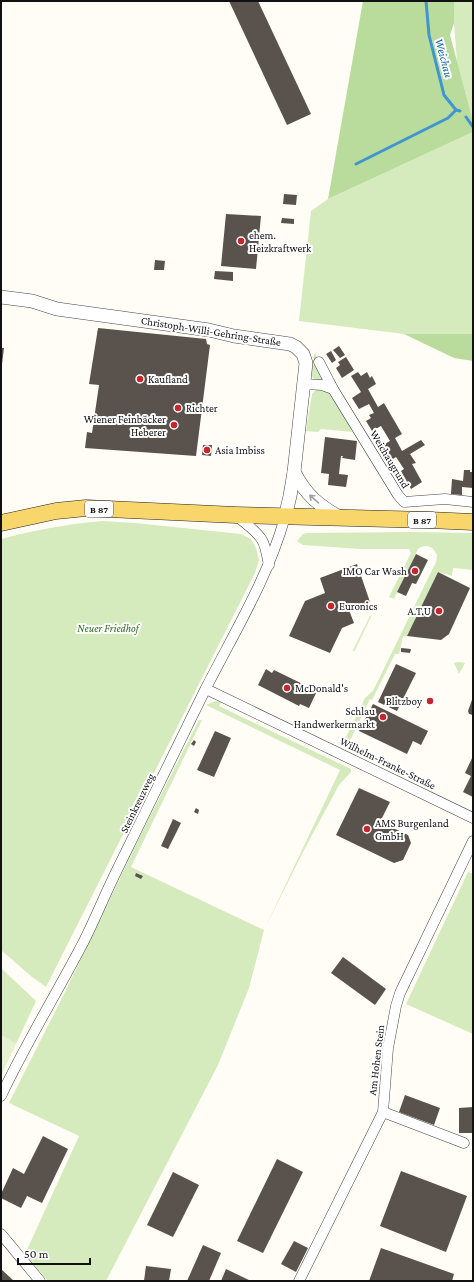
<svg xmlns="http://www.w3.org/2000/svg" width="474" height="1282" viewBox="0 0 474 1282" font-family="'Crimson Pro',serif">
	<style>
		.green { fill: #d5ebbd }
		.forest { fill: #b9dc9c }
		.pitch { fill: #e6f2cf }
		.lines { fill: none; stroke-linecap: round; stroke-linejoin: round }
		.stream { stroke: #3f96cf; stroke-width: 3 }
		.building { fill: #5a524d }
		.minor-casing { stroke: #444; stroke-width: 11 }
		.tertiary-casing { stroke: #444; stroke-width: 14 }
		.primary-casing { stroke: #222; stroke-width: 17 }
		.minor { stroke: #fff; stroke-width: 10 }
		.tertiary { stroke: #fff; stroke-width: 13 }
		.primary { stroke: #f9d66b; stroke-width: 16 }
		.oneway { stroke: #a0a0a0 }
		.poi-dot { fill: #c4262e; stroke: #fff; stroke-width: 1.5 }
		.labels { text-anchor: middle; stroke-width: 4; stroke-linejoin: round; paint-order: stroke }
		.shield { fill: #fff; stroke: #585858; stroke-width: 1 }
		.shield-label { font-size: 10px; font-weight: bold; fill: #111 }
		.poi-label { font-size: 11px; fill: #111; stroke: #fff; text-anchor: start }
		.street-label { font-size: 11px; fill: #111; stroke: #fff }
		.park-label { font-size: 11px; font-style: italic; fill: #2f6b1f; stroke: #fff }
		.water-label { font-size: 12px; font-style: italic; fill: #1768a6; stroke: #fff }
	</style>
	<rect width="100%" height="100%" fill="#fffdf5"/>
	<g class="green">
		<polygon points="454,1 473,1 473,121 457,62 454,23"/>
		<polygon points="473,132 473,334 404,334 299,321 311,211 328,199"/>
		<polygon points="315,352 324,377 320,381 315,380 312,376 311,369"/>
		<polygon points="325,389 331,392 337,400 352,432 321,429 318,432 306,431 312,394 316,390"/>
		<path d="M102,521L135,523L241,534L251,539L256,548L259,560L255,573L46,987L32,977L1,950V539C34,530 68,524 102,521Z"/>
		<path d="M411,532L473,533V570L453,568L452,576L438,572L407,636H403L399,654H395L372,700L370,699L347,747L345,746L344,741L365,698L373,691L436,562L437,555C433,547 427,543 418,549L394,599L389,597L411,553L409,549H360L303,545L297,541L303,534L307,533Z"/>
		<polygon points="372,615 354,652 353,650 370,616"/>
		<polygon points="459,662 465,663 459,674 454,663"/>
		<polygon points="216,701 221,702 219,706 351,769 351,772 339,785 303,852 264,930 249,988 218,1065 106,1281 48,1281 25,1254 79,1136 9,1103 64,994 141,834 199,720 202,720 131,867 264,930 340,770 206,705"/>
		<polygon points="468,872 473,874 473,1034 406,1004"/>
		<polygon points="1,968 36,1001 16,1044 1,1035"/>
	</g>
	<g class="forest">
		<polygon points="363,1 454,1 454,23 450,35 473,121 473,132 328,199"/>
		<polygon points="404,334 473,334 473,361 454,358"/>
	</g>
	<polygon class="pitch" points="1,1035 16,1044 1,1076"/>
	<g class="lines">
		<g class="stream">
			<polyline points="426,1 429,35 444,95 456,110 460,111"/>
			<polyline points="466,117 473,127"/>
			<polyline points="356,164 448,118 456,110"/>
		</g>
	</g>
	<g class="building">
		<polygon points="229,1 258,1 311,114 287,125"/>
		<polygon points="284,194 297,195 296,205 283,204"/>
		<polygon points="226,214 261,216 256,269 221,266"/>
		<polygon points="282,218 294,219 294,224 281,223"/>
		<polygon points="155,260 165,261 164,270 154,270"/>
		<polygon points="215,271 233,272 233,281 214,279"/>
		<polygon points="98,328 206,339 207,344 210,345 196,456 85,448 87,432 92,433 99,385 89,384"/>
		<polygon points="339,346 345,355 340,358 333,350"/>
		<polygon points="1,348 4,348 2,364 1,364"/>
		<polygon points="331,351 336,360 332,363 326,354"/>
		<polygon points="346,357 354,370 342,378 336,368 340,365 338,362"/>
		<polygon points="358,372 361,376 367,372 370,378 372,376 376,384 368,389 378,407 384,403 402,434 395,438 402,451 421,440 425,445 410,454 416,463 412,464 422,482 411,489 401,471 404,469 396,457 390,461 381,446 390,441 381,426 372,431 366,421 371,418 369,415 374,413 369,404 359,409 352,398 361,392 351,376"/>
		<polygon points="325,437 357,441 355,460 342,458 343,456 341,456 339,474 348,475 346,487 328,485 329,474 321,473"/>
		<polygon points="203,445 212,445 211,456 202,455"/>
		<polygon points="464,470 470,470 470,472 473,472 473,488 462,487 462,495 451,494 452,479 463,481"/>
		<polygon points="416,554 428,560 416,584 412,583 406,596 397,592"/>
		<polygon points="357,564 370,602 349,610 354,623 342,628 330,653 289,636 305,601 325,593 320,578"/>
		<polygon points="438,572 470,588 449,634 441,640 407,636"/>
		<polygon points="401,648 411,649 410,653 401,652"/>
		<polygon points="396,664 416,673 397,711 378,702"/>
		<polygon points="266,669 272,673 274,670 317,691 309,708 300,704 299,706 258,685"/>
		<polygon points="473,697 473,715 469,714 468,711"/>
		<polygon points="373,704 428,731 421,745 413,741 407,754 359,731"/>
		<polygon points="215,731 231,738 214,777 197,770"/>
		<polygon points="194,740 196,742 194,746 191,744"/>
		<polygon points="473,756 473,797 463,792 471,776 465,773"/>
		<polygon points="359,788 390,802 380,822 408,835 411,843 403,860 394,863 336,835"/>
		<polygon points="196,808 199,810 198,814 194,812"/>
		<polygon points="173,819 181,823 168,849 161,846"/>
		<polygon points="136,873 143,876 141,879 135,876"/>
		<polygon points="343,957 386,989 375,1005 331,973"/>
		<polygon points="405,1095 440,1108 434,1125 399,1112"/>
		<polygon points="473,1107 473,1133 459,1133 459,1108"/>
		<polygon points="43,1136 68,1149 42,1203 27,1196 21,1208 1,1198 1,1194 13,1168 24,1174"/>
		<polygon points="277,1159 303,1172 263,1253 237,1241"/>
		<polygon points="401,1171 467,1196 446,1252 380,1226"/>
		<polygon points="173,1172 199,1185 173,1237 147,1225"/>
		<polygon points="294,1241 308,1248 296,1272 281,1264"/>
		<polygon points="203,1245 221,1253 209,1281 187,1281"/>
		<polygon points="381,1248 454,1274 452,1281 369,1281"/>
		<polygon points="146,1266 171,1269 169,1281 144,1281"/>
		<polygon points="1,1269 14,1281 1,1281"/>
		<polygon points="226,1269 251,1281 221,1281"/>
	</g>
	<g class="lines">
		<defs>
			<g id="minor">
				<polyline points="319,362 333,389 398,495 404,502 445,499 473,502"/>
				<polyline points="304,384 322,385 333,389"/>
				<path d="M236,515C244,523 256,530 262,540C266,547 267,556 269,565"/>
				<polyline points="206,689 473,818"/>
				<path d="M1,1096C26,1043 57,993 84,941C96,917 106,892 118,868C147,808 176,749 205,690C234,633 268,578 285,517"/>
				<polyline points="383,1112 464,1143"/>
				<polyline points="1,1234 40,1281"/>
				<polyline points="299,1281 383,1112 388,1048 396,1006 400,993 473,841"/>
			</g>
			<g id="tertiary">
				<polyline points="1,297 32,301 57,309 209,330 234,336 290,344 296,347 303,354 306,363 294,472 290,496 285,517"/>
				<path d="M294,472C306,495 318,505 341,518"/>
			</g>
			<polyline id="primary" points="1,523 56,511 86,508 236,515 429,520 473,522"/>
		</defs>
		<use href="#minor" class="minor-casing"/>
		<use href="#tertiary" class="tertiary-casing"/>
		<use href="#primary" class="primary-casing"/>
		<use href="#minor" class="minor"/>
		<use href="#tertiary" class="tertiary"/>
		<use href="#primary" class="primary"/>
	</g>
	<defs><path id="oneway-shaft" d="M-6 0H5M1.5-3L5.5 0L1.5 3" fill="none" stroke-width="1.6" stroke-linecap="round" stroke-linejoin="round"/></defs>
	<use class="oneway" href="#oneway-shaft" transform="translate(314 499) rotate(-139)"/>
	<g class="poi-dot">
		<circle cx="241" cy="241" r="4"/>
		<circle cx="140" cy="379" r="4"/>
		<circle cx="178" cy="408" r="4"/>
		<circle cx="174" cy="425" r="4"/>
		<circle cx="207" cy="450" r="4"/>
		<circle cx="415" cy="571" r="4"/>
		<circle cx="331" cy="606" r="4"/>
		<circle cx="439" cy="611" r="4"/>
		<circle cx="287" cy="688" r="4"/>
		<circle cx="430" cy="701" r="4"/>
		<circle cx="383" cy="717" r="4"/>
		<circle cx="367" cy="829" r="4"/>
	</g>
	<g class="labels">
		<g class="shield">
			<rect x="85" y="501" width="28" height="16" rx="3"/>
			<rect x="408" y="512" width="28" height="16" rx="3"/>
		</g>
		<g class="shield-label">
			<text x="99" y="513">B 87</text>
			<text x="422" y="524">B 87</text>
		</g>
		<g class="poi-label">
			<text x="249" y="239">ehem.<tspan x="249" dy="13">Heizkraftwerk</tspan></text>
			<text x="148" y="383">Kaufland</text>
			<text x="186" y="412">Richter</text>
			<text x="166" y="423" text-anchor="end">Wiener Feinbäcker<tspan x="166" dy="13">Heberer</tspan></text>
			<text x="215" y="454">Asia Imbiss</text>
			<text x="407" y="575" text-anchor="end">IMO Car Wash</text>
			<text x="339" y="610">Euronics</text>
			<text x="431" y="615" text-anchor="end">A.T.U</text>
			<text x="295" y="692">McDonald's</text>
			<text x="422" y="705" text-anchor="end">Blitzboy</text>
			<text x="375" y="715" text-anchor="end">Schlau<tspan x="375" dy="13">Handwerkermarkt</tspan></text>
			<text x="375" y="827">AMS Burgenland<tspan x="375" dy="13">GmbH</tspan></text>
		</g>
		<g class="street-label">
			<text transform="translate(211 331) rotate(9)" y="4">Christoph-Willi-Gehring-Straße</text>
			<text transform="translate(390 459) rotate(59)" y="4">Weichaugrund</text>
			<text transform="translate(388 763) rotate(26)" y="4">Wilhelm-Franke-Straße</text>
			<text transform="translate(137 803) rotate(-64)" y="4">Steinkreuzweg</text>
			<text transform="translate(376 1060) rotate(-83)" y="4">Am Hohen Stein</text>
		</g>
		<g class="park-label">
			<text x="108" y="632">Neuer Friedhof</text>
		</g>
		<g class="water-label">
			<text transform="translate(444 58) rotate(75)" y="4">Weichau</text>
		</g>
	</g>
	<rect width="474" height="1282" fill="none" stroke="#111111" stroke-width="4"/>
	<path d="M18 1258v6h72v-6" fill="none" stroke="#111111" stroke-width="2"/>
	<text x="24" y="1258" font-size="12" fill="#111111" stroke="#ffffff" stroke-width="3" paint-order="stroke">50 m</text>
</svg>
